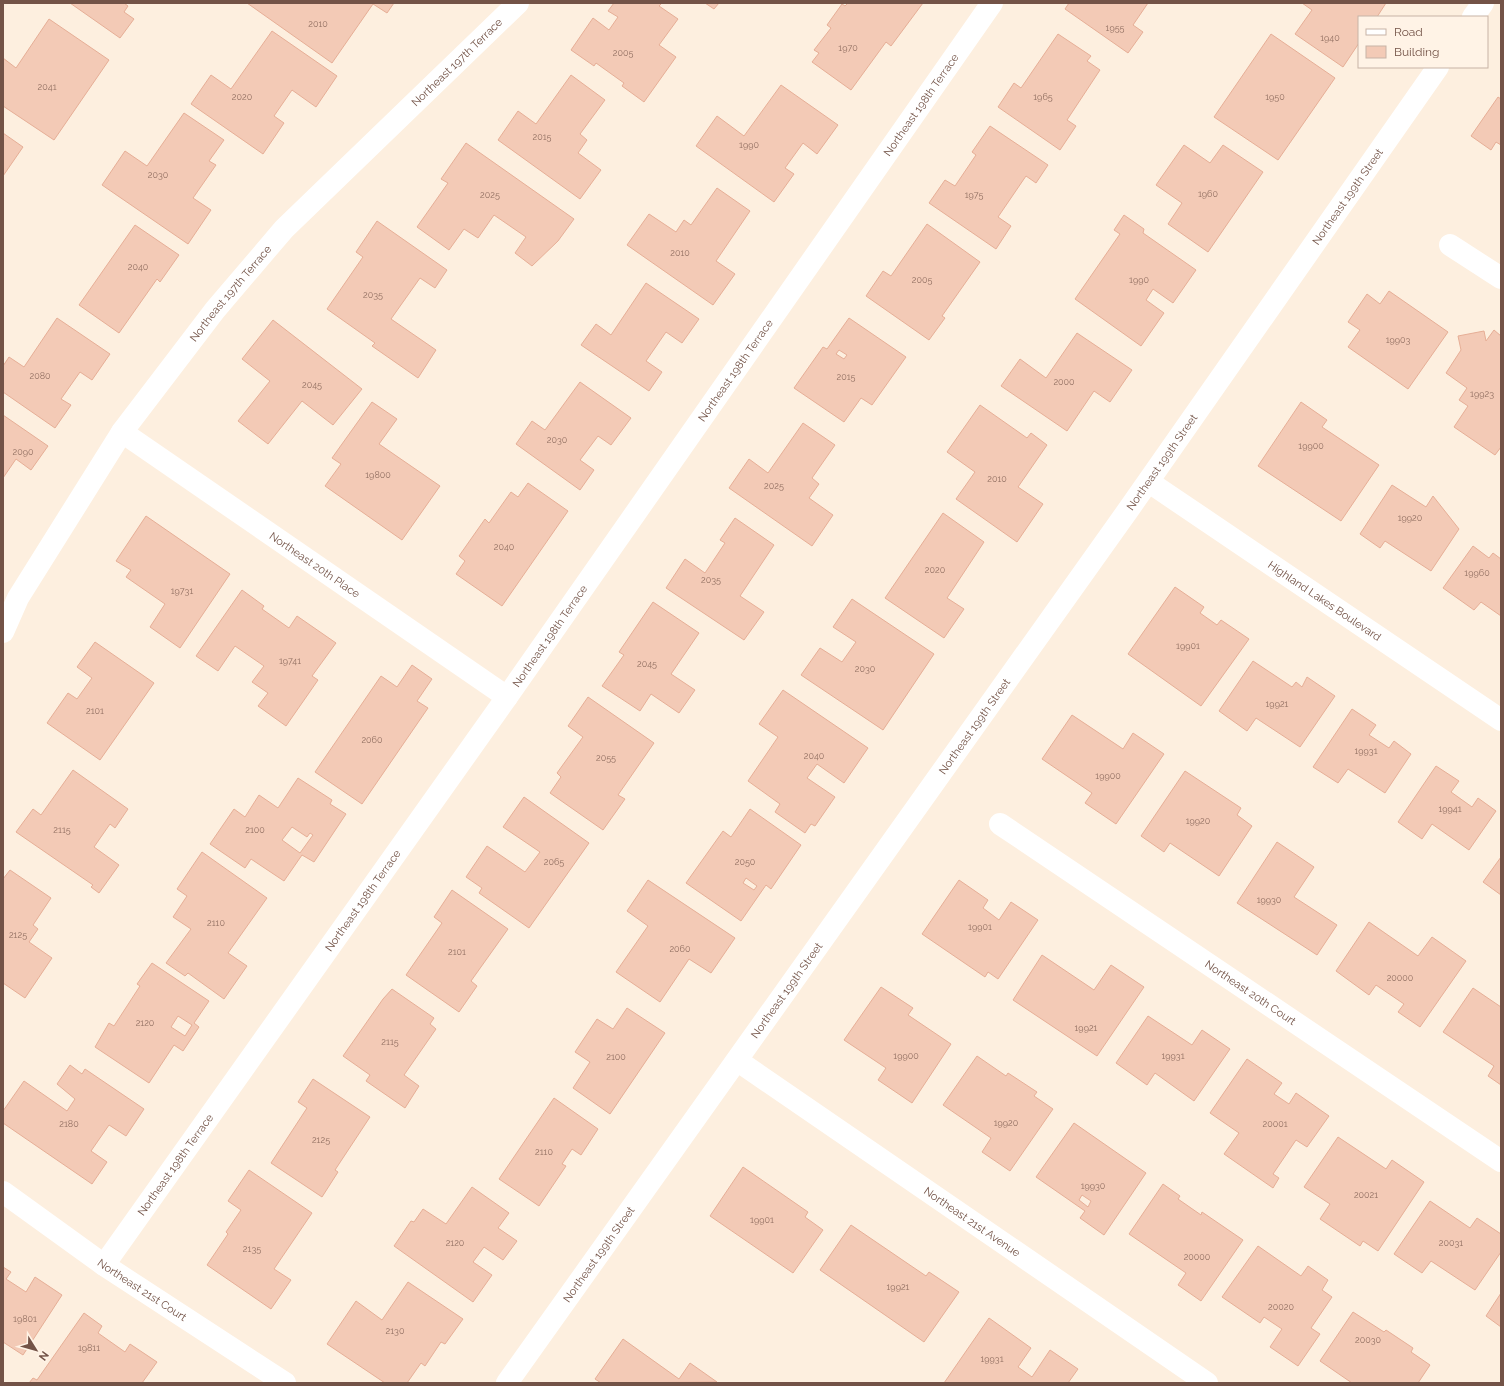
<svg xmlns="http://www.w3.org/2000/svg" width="1504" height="1386" viewBox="0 0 1504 1386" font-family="Raleway,sans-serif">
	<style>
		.building { fill: #f3cab6; stroke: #e6ae96; fill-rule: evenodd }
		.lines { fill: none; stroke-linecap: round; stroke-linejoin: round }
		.minor { stroke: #fff; stroke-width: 22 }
		.labels { text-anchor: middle; stroke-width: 4; stroke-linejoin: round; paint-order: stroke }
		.number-label { font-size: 9px; fill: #937163 }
		.street-label { font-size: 11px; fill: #735347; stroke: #fff3e6 }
	</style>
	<rect width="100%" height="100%" fill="#fdefdf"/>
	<g class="building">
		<polygon points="70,3 124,3 128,6 124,12 134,19 120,38"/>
		<polygon points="247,3 394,3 387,13 373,4 332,63"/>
		<polygon points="614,3 662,3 659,6 678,19 659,45 676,57 644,102 622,86 624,83 596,63 594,66 571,50 593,18 609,30 618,17 608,11"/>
		<polygon points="705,3 719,3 714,9"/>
		<polygon points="848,3 923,3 891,46 886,42 851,90 812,62 819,53 814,50 831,28 827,25 842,4 845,6"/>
		<polygon points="1069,3 1148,3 1133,25 1143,32 1128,53 1065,9"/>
		<polygon points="1302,3 1386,3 1377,17 1359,17 1359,43 1343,67 1295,34 1312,10"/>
		<polygon points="49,19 109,60 54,140 3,106 3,58 16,68"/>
		<polygon points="272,31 337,76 316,107 292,90 274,116 284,123 263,154 191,104 211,75 231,89"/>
		<polygon points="1058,34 1091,56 1087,61 1100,70 1067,120 1076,126 1060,150 998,107 1014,83 1021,88"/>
		<polygon points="1271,34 1335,78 1278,160 1214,117"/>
		<polygon points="571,75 605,100 580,134 587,140 578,153 601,170 580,199 498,140 518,111 536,124"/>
		<polygon points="781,85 838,125 817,154 803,143 785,168 794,174 774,202 696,146 717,116 744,136"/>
		<polygon points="1498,97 1501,99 1501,145 1496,142 1491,150 1471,136"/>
		<polygon points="184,113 224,140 209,161 216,165 193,198 211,210 188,244 102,185 125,151 147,166"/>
		<polygon points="990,126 1048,165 1036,183 1026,176 998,217 1011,226 996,249 929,203 945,180 955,186 976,155 972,152"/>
		<polygon points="3,133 23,147 3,176"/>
		<polygon points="466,143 574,219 558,241 532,266 515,253 526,237 494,215 478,238 464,229 449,250 417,227 448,183 441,179"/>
		<polygon points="1184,145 1210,163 1223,145 1263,172 1208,252 1168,224 1182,203 1156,185"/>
		<polygon points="717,188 750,211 716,261 735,274 713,305 627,245 649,214 676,232 684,220 691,225"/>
		<polygon points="1124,215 1144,229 1143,233 1196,270 1173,303 1153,289 1146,300 1164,313 1141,346 1075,299 1120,234 1114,230"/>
		<polygon points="377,221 447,270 435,288 420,278 391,319 436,350 418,378 372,346 375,343 327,309 363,257 356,252"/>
		<polygon points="927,224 980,262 942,316 945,318 929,340 866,296 883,271 891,276"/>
		<polygon points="135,225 179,255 160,282 157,279 119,333 79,305"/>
		<polygon points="646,283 699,319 682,343 666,332 646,361 662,372 649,391 581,345 596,324 611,335"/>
		<polygon points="1389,291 1448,332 1408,389 1348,347 1360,330 1348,322 1367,294 1380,304"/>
		<polygon points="57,318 110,354 92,380 80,372 61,399 71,405 55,428 3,392 3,366 9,357 24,367"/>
		<path d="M849,318L906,357L872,405L861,398L844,422L794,388L823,347L827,349ZM839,350L847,355L844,359L836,354Z"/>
		<polygon points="273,320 362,389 333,425 302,401 268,444 238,421 270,381 242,359"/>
		<polygon points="1494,330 1501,336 1501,447 1495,455 1454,427 1468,406 1459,400 1467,388 1446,373 1461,350 1458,336 1484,331 1486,341"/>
		<polygon points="1077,333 1132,370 1110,402 1094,391 1067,431 1001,386 1020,359 1046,378"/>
		<polygon points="580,382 631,418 611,445 598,436 580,460 594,470 580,490 516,444 532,421 545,430"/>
		<polygon points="372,402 397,419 379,444 440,486 402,540 325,486 341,464 332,458"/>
		<polygon points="1301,402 1327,420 1322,427 1379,465 1341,521 1258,466"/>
		<polygon points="980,405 1027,438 1031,433 1047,445 1018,487 1043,504 1017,542 956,499 975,472 947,452"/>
		<polygon points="3,415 48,446 31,470 16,459 3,478"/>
		<polygon points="803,423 835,445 812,478 819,484 809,498 833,515 812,546 729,488 749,459 768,473"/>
		<polygon points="528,483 568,511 502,606 456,574 465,561 459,556 485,519 489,523 511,492 518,497"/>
		<polygon points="1392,485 1426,507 1433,496 1459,529 1431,571 1385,541 1380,548 1360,534"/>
		<polygon points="943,513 984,542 947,598 964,609 944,638 885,598"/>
		<polygon points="146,516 230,574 180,648 150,627 165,604 126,577 131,570 116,561"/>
		<polygon points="735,518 774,545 740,596 764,612 744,640 666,588 685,559 705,573 725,543 720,540"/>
		<polygon points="1473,546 1489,558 1493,553 1501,559 1501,616 1481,602 1474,610 1443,588"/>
		<polygon points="1175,587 1204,607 1200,613 1217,625 1221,620 1249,639 1201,706 1128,654"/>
		<polygon points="242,590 264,606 262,609 289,628 297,616 336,643 312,676 318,680 286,726 258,706 268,693 252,682 264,666 235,646 218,671 196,656"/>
		<polygon points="852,599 934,654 883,730 801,675 820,648 842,662 856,642 833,627"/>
		<polygon points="653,602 699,633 671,674 695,690 679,713 651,694 640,711 602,686 624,655 619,652"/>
		<polygon points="95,642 154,683 100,760 47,723 68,693 77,699 92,678 77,667"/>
		<polygon points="1253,661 1292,687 1296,682 1302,687 1307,677 1335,696 1300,747 1256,718 1247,731 1219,711"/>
		<polygon points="412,665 432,679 417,701 428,708 362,804 315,772 381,676 397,687"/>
		<polygon points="783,690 868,748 844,783 817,764 807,778 835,797 815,826 811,824 805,833 775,812 780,804 748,781 778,737 759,724"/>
		<polygon points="588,697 654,743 618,795 625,799 603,830 550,793 561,777 557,773 583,737 568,726"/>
		<polygon points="1352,709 1376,725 1369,735 1389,748 1394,741 1411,754 1385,793 1348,769 1338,783 1313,767"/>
		<polygon points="1072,715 1123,749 1133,733 1164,754 1116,824 1085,803 1092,793 1042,759"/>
		<polygon points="1436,766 1459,781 1451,792 1472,807 1478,798 1496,811 1469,850 1432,824 1422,839 1398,822"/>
		<polygon points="73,770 128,809 115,828 110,824 94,847 119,865 99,893 91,887 93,885 16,832 33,809 41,815"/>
		<polygon points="1185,771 1241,808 1237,815 1252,826 1219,876 1170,843 1164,852 1141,836"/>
		<path d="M298,778L332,800L330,804L346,814L314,862L302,855L284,881L251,859L245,868L210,844L234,809L245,817L259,795L278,808ZM292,827L307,837L310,833L313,835L300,853L282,840Z"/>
		<polygon points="524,797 589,843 529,928 479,893 482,888 466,877 487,846 525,872 540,852 503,827"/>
		<path d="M750,809L801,845L771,889L766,885L741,921L686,883L723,831L731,837ZM746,878L757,886L754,890L743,883Z"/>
		<polygon points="1277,842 1314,867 1294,897 1337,925 1317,955 1237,903"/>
		<polygon points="202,852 267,898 228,953 247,966 224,999 188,973 185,976 166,963 191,929 173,917 187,896 177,889"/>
		<polygon points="1501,857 1501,895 1483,882"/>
		<polygon points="10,870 51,898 33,925 38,929 29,942 52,958 25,998 3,983 3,879"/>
		<polygon points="648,880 735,938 711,973 689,959 660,1002 616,972 648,926 627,911"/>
		<polygon points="959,880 988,900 983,908 999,920 1011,902 1038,920 998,979 988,972 985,977 922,934"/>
		<polygon points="452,890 508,929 471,981 477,986 459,1012 406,975 442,923 434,917"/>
		<polygon points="1369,922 1418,956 1432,937 1466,961 1420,1027 1398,1012 1404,1004 1376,985 1369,995 1336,971"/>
		<polygon points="1042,955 1094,990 1111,965 1144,987 1097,1056 1013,1000"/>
		<path d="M152,963L209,1001L194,1023L199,1027L183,1051L174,1045L149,1083L95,1047L109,1023L114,1026L140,986L137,984ZM178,1016L192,1025L185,1036L171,1027Z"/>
		<polygon points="881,987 913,1008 908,1015 951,1044 912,1103 878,1080 886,1068 844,1040"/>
		<polygon points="1473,988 1501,1007 1501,1085 1488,1076 1494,1066 1443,1032"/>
		<polygon points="392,989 434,1018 430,1024 436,1029 404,1075 419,1086 405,1108 366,1081 370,1075 343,1056 383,999"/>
		<polygon points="627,1008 665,1033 610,1114 573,1088 590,1062 575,1052 597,1019 613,1029"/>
		<polygon points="1148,1016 1192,1045 1202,1030 1230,1049 1194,1101 1155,1073 1147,1085 1116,1063"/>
		<polygon points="977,1056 1006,1076 1008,1073 1037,1092 1034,1096 1053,1109 1010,1171 982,1152 991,1138 943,1105"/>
		<polygon points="1247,1059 1282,1083 1274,1094 1289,1104 1296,1093 1329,1116 1307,1147 1296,1140 1273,1174 1279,1178 1273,1188 1224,1154 1239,1133 1210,1113"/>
		<polygon points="70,1065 82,1074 85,1069 144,1109 126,1136 109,1125 91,1151 107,1162 92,1184 3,1123 3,1111 24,1081 67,1111 75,1099 57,1084"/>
		<polygon points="313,1079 370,1117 335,1170 338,1172 322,1197 271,1163 307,1108 298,1102"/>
		<polygon points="554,1098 598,1129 581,1155 572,1149 562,1164 566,1166 539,1206 499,1179"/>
		<path d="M1074,1123L1146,1173L1104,1235L1080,1218L1085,1211L1036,1177ZM1082,1195L1091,1201L1088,1207L1079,1200Z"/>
		<polygon points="1338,1137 1386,1169 1392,1160 1424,1182 1378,1251 1363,1241 1360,1246 1320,1219 1330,1204 1304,1187"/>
		<polygon points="743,1167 808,1212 805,1217 823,1230 793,1273 710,1216"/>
		<polygon points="249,1170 312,1213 274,1269 291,1280 271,1309 207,1265 228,1234 226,1232 241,1210 228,1201"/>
		<polygon points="1163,1184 1180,1196 1178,1199 1201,1215 1202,1212 1243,1240 1201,1301 1178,1285 1186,1273 1129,1234"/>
		<polygon points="472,1187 509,1213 498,1228 517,1241 503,1260 484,1247 473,1262 492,1275 473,1302 394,1246 411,1221 414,1222 423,1209 446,1224"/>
		<polygon points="1430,1201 1470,1228 1477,1218 1501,1234 1501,1252 1475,1290 1431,1261 1422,1273 1394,1254"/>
		<polygon points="851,1225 926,1276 929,1272 959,1292 924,1342 820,1270"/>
		<polygon points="1258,1246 1301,1276 1308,1266 1328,1280 1322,1290 1332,1297 1311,1328 1320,1334 1298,1366 1270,1347 1282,1329 1264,1317 1260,1323 1222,1297"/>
		<polygon points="3,1267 11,1272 6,1279 26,1292 35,1277 62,1295 23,1355 3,1342"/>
		<polygon points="408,1282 463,1319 445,1344 441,1342 425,1366 421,1363 407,1383 385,1383 327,1344 356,1301 382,1320"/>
		<polygon points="1501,1293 1501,1327 1486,1316"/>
		<polygon points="1353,1312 1384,1332 1386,1330 1413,1348 1411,1352 1430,1365 1418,1383 1352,1383 1320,1361"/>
		<polygon points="84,1313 102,1326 98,1333 125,1352 130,1344 157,1362 142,1383 29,1383 33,1378 37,1380"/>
		<polygon points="989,1318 1031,1348 1018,1367 1032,1377 1050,1350 1078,1369 1068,1383 944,1383"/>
		<polygon points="623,1339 679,1379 690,1363 717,1382 601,1383 595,1379"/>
	</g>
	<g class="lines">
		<g class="minor">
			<polyline points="1473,17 1483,3"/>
			<polyline points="1450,245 1501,278"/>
			<path id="s1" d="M122,432L507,697"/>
			<path id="s2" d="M1149,482L1501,720"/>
			<path id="s3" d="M3,632L18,598L122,432L215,310L284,229L518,3"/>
			<path id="s4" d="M1000,824L1501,1161"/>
			<path id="s5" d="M738,1061L1207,1383"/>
			<path id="s6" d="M3,1192L104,1265L285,1383"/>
			<path id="s7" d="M104,1265L507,697L992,3"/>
			<path id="s8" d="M507,1383L1131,506L1438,67"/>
		</g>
	</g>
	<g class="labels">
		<g class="number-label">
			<text x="318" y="27">2010</text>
			<text x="1115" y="31">1955</text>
			<text x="1330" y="41">1940</text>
			<text x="848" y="51">1970</text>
			<text x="623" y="56">2005</text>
			<text x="47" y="90">2041</text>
			<text x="242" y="100">2020</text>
			<text x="1043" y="100">1965</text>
			<text x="1275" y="100">1950</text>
			<text x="542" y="140">2015</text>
			<text x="749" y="148">1990</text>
			<text x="158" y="178">2030</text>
			<text x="1208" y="197">1960</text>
			<text x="490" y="198">2025</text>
			<text x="974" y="198">1975</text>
			<text x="680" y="256">2010</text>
			<text x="138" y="270">2040</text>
			<text x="922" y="283">2005</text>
			<text x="1139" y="283">1990</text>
			<text x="373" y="298">2035</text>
			<text x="1398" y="343">19903</text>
			<text x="40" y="379">2080</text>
			<text x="846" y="380">2015</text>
			<text x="1064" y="385">2000</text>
			<text x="312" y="388">2045</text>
			<text x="1482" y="397">19923</text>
			<text x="557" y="443">2030</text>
			<text x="1311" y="449">19900</text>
			<text x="23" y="455">2090</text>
			<text x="378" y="478">19800</text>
			<text x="997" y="482">2010</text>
			<text x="774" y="489">2025</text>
			<text x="1410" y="521">19920</text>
			<text x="504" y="550">2040</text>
			<text x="935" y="573">2020</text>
			<text x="1477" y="576">19960</text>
			<text x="711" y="583">2035</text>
			<text x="182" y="594">19731</text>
			<text x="1188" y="649">19901</text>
			<text x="290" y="664">19741</text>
			<text x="647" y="667">2045</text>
			<text x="865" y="672">2030</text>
			<text x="1277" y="707">19921</text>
			<text x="95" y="714">2101</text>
			<text x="372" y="743">2060</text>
			<text x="1366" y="754">19931</text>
			<text x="814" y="759">2040</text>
			<text x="606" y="761">2055</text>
			<text x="1108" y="779">19900</text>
			<text x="1450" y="812">19941</text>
			<text x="1198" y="824">19920</text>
			<text x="62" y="833">2115</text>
			<text x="255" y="833">2100</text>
			<text x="554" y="865">2065</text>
			<text x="745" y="865">2050</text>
			<text x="1269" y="903">19930</text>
			<text x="216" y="926">2110</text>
			<text x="980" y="930">19901</text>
			<text x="18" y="938">2125</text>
			<text x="680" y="952">2060</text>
			<text x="457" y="955">2101</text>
			<text x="1400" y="981">20000</text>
			<text x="145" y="1026">2120</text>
			<text x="1086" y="1031">19921</text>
			<text x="390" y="1045">2115</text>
			<text x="906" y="1059">19900</text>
			<text x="1173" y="1059">19931</text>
			<text x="616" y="1060">2100</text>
			<text x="1006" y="1126">19920</text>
			<text x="69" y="1127">2180</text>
			<text x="1275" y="1127">20001</text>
			<text x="321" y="1143">2125</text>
			<text x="544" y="1155">2110</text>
			<text x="1093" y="1189">19930</text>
			<text x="1366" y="1198">20021</text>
			<text x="762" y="1223">19901</text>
			<text x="455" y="1246">2120</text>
			<text x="1451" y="1246">20031</text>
			<text x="252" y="1252">2135</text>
			<text x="1197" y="1260">20000</text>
			<text x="898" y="1290">19921</text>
			<text x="1281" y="1310">20020</text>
			<text x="25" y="1322">19801</text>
			<text x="395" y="1334">2130</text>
			<text x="1368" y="1343">20030</text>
			<text x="89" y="1351">19811</text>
			<text x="992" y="1362">19931</text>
		</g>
		<g class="street-label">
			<text dy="4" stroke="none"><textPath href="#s3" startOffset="733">Northeast 197th Terrace</textPath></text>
			<text dy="4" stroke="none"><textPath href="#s7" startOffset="1419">Northeast 198th Terrace</textPath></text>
			<text dy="4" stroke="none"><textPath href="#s8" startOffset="1454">Northeast 199th Street</textPath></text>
			<text dy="4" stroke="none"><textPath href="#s3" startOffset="409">Northeast 197th Terrace</textPath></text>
			<text dy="4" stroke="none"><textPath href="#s7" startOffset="1095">Northeast 198th Terrace</textPath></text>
			<text dy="4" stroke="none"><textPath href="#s8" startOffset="1130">Northeast 199th Street</textPath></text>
			<text dy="4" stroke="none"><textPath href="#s1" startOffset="234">Northeast 20th Place</textPath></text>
			<text dy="4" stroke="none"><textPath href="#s2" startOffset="212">Highland Lakes Boulevard</textPath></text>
			<text dy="4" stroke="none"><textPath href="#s7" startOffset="771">Northeast 198th Terrace</textPath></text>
			<text dy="4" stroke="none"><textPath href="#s8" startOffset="806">Northeast 199th Street</textPath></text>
			<text dy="4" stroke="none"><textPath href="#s7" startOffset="447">Northeast 198th Terrace</textPath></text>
			<text dy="4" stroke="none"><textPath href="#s8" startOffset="482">Northeast 199th Street</textPath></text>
			<text dy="4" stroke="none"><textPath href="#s4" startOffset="302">Northeast 20th Court</textPath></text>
			<text dy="4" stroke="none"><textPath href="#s7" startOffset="123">Northeast 198th Terrace</textPath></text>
			<text dy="4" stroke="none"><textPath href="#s5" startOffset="284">Northeast 21st Avenue</textPath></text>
			<text dy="4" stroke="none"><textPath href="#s8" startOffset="158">Northeast 199th Street</textPath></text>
			<text dy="4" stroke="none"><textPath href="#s6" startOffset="170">Northeast 21st Court</textPath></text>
		</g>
	</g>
	<rect width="1504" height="1386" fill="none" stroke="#735347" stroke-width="8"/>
	<rect x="1358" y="16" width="130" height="52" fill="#fff3e6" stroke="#c7b3a6"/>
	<rect x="1366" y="29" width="20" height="6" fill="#ffffff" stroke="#c7b3a6"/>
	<text x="1394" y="36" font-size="12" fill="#735347">Road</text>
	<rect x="1366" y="46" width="20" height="12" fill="#f3cab6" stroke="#c7b3a6"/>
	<text x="1394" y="56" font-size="12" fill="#735347">Building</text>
	<g transform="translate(36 1350) rotate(127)" stroke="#fff3e6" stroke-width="3" paint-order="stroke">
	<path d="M0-3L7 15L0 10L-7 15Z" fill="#735347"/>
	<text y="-6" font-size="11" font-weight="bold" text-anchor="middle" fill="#735347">N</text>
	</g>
</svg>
